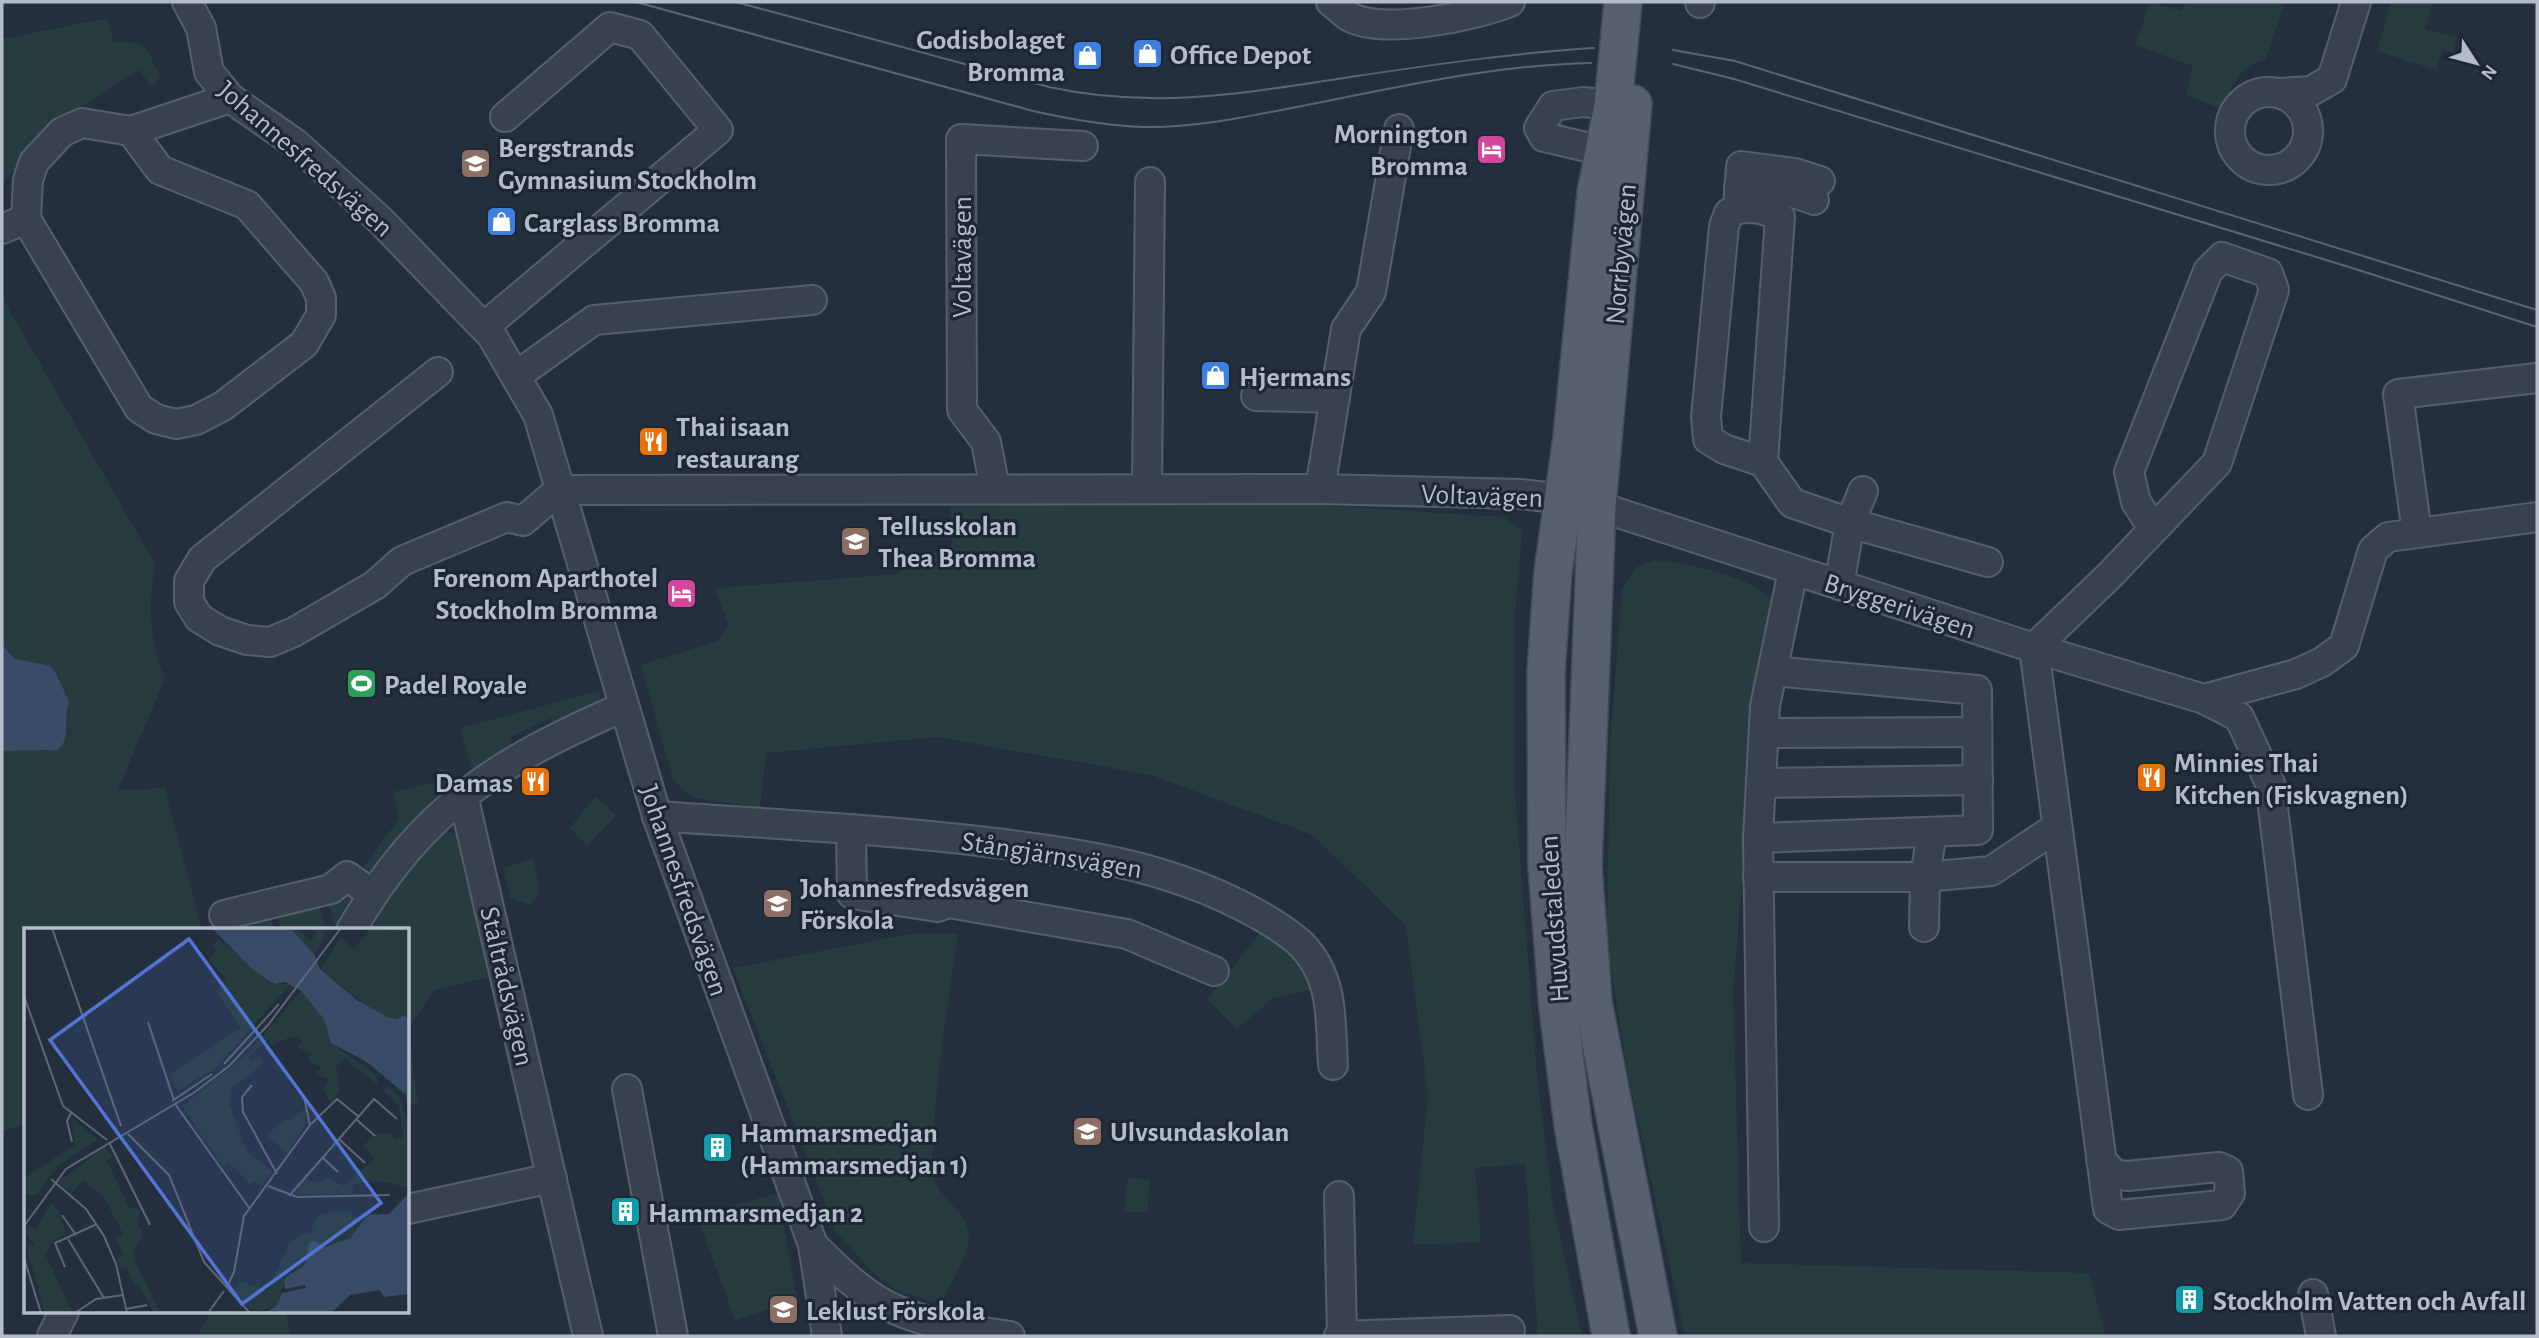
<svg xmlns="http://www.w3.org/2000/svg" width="2539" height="1338" viewBox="0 0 2539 1338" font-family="'Alegreya Sans',sans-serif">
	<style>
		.green { fill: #263c3f }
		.water { fill: #394c67 }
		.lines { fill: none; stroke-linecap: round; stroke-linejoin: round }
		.minor-casing { stroke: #565f6c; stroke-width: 32 }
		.major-casing { stroke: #414a57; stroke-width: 40 }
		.minor { stroke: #38414e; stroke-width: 28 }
		.major { stroke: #56606e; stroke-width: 37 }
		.tram { stroke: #5a6575; stroke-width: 2 }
		.labels { text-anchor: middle; stroke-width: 6; stroke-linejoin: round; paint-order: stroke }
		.poi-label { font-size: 28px; font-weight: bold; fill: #b4bcc9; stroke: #1d2633; text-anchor: start }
		.street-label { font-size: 28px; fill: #b4bcc9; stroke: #1d2633 }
		.inset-river { fill: none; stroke: #394c67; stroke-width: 3.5 }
		.inset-road { fill: none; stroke: #5e6776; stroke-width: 2 }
		.view { fill: #5274d3; fill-opacity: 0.15; stroke: #5274d3; stroke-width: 3.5 }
		.inset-edge { fill: none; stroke: #b4bcc9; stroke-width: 3.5 }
	</style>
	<rect width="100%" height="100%" fill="#242f3e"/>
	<g class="green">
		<path d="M2150,2L2181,11L2185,2H2285L2266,59C2239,66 2233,85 2222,109L2186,95L2193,66L2135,45Z"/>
		<polygon points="2391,2 2433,2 2425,29 2457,38 2453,52 2442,50 2436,70 2377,51"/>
		<path d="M108,18L113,42C149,41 145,46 160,77L152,87L139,70L58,122L2,183V39Z"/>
		<path d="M2,297L155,564C148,602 149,642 165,678L118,790L165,788L201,927L191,930H26V1123L2,1131V751H49L68,733L64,715L69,702L48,665L15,659L5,648L2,626Z"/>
		<polygon points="1279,503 1504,517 1522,531 1514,625 1514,779 1536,1064 1552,1200 1582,1336 1538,1336 1525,1164 1475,1168 1481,1243 1413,1244 1428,1095 1406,926 1313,835 1151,775 937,737 766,753 760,808 691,797 673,779 641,665 718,641 728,625 715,588 900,574 902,555 952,552 950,507"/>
		<path d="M1654,560C1689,564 1751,575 1775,602L1750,780L1733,992L1741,1263L2089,1273L2106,1336H1685L1628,1074L1607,944L1610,744L1622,590L1637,567Z"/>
		<polygon points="599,691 600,699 554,724 551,718 510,737 512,745 472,770 460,728"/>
		<polygon points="437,767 452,772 457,781 403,830 365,878 362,869 399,819 393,792 440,781"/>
		<polygon points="595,797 616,815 587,846 570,828"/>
		<polygon points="445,831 462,835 498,975 434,990 408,1029 408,930 366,930 397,884"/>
		<polygon points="533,858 540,892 530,905 510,898 504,868"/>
		<polygon points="355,892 334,926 327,897"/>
		<polygon points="317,899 326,929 281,928 275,909"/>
		<polygon points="268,911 274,929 205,926"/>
		<polygon points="1263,929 1296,956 1318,988 1273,998 1237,1029 1207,1000"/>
		<path d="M915,933L958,934C947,1012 934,1088 932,1167C932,1200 976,1211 968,1246C963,1265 949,1286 941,1304L896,1290L871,1271L836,1231L733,968Z"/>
		<polygon points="408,1031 418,1103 408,1107"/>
		<polygon points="1128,1178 1150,1180 1147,1213 1124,1211"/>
		<polygon points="778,1193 797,1300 735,1320 697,1216"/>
		<polygon points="211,1312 286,1312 290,1336 197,1336"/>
	</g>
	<path class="water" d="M2,626L5,648L15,659L48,665L55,671L69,702C62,719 73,736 58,750L2,751Z"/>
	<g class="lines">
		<defs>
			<g id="minor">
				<path d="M187,2L201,28L209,72L230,98L296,144L381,221L492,336L538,415L657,816L813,1245C835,1267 857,1289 884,1304C921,1324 969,1330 1010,1336"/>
				<path d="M1331,2C1337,6 1342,12 1348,16C1381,36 1475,16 1510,2"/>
				<polyline points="1700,3 1700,2"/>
				<circle cx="2269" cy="131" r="39"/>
				<polyline points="2280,93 2311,91 2332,79 2356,2"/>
				<polyline points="1603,151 1544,137 1539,128 1553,106 1583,102 1613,105"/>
				<polyline points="1739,188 1791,192 1814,200"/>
				<polyline points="1738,208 1741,166 1795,173 1820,181"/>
				<polyline points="26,219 28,180 34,162 62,132 82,123 131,131"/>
				<polyline points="2,229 26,219 139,408 156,419 176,424 196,420 223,406 304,344 321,315 321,298 314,282 247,205 160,170 131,131 230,98"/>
				<polyline points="484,327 718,130 640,35 610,27 505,117"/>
				<polyline points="438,372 202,559 189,581 189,602 199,618 220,631 247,640 270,642 294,632 375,585 402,561 507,517 523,521 559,490"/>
				<polyline points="516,376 594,320 812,300"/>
				<polyline points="1256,396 1335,398"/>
				<path d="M1763,462L1724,449L1708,439L1706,417L1724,226L1729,213C1744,204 1765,208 1780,217L1763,462L1792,503L1850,523L1839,585"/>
				<polyline points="1147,488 1150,182"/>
				<polyline points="995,489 986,442 962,410 961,139 1083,146"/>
				<polyline points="1320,489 1346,329 1371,292 1399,129"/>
				<polyline points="559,490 1320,489 1521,494 1564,499"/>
				<polyline points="1863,491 1850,523 1988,562"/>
				<polyline points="1597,506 2034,648 2204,699 2239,717 2270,783 2308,1095"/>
				<polyline points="2417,533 2398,394 2537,378"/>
				<polyline points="2204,699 2296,674 2322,662 2344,646 2373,550 2388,537 2537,517"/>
				<polyline points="1764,733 1977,732"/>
				<polyline points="1761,783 1978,780"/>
				<polyline points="463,795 588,1336"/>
				<path d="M657,816C770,824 883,829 995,843C1080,853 1163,866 1240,905C1260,915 1285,929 1302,945C1335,980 1330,1021 1333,1065"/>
				<polyline points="851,829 852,894 937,907 949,903 1127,934 1214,971"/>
				<polyline points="1758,838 1978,830 1977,690 1773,671"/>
				<polyline points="1758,877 1925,877 1991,871 2057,827"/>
				<polyline points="224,915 331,889 347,876 372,894"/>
				<polyline points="1924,927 1925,877 1932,832"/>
				<path d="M351,930C423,807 496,763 623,707"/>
				<polyline points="627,1089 673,1336"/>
				<polyline points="2101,1160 2114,1174 2127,1176 2219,1167 2228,1171 2230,1193 2222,1205 2119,1215 2108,1209 2034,648 2109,576 2217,463 2274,290 2268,273 2222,257 2208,271 2129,472 2136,502 2153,528"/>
				<polyline points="1339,1196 1342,1336"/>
				<polyline points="408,1209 552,1178"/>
				<polyline points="1764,1227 1758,838 1765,706 1793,571"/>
				<polyline points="813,1245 827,1336"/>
				<polyline points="2313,1294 2321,1336"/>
				<polyline points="52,1336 64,1312"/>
				<polyline points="1339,1336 1510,1330"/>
			</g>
			<g id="major">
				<polyline points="1633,104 1597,506 1583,866 1593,1002 1658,1336"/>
				<polyline points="1611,1336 1573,1125 1558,1008 1547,867 1546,672 1553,572 1572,437 1596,193 1613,105 1623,2"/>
			</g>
		</defs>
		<use href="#minor" class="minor-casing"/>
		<use href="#major" class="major-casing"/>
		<use href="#minor" class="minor"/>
		<use href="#major" class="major"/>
		<g class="tram">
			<path d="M636,2L1033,111C1069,119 1106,126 1144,127C1197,128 1250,116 1302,106C1398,87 1493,65 1591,63"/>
			<path d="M736,2L1049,87C1155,110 1245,93 1350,77C1431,65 1512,53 1594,48"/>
			<polyline points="1673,50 1735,61 2537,310"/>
			<polyline points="1673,64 1734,79 2349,267 2537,327"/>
		</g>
	</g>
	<defs>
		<symbol id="shop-square" viewBox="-11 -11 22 22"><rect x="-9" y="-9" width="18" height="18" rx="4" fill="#3f7fe0" stroke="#1d2633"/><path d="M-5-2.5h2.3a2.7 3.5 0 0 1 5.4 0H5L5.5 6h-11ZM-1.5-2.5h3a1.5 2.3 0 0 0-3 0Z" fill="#fff"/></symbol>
		<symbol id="hotel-square" viewBox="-11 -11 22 22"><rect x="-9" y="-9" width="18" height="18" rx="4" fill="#d1479c" stroke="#1d2633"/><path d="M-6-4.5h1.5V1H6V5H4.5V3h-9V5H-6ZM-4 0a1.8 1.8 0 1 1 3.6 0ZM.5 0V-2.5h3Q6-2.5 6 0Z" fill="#fff"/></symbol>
		<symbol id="school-square" viewBox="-11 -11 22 22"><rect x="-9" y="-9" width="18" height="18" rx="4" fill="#8d6e63" stroke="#1d2633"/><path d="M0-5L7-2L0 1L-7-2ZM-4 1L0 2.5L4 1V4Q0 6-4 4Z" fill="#fff"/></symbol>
		<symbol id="restaurant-square" viewBox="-11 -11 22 22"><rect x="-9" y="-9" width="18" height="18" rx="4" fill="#e8710a" stroke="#1d2633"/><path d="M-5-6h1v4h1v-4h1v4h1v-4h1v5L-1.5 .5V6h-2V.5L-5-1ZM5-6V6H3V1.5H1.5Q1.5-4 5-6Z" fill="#fff"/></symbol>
		<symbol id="stadium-square" viewBox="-11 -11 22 22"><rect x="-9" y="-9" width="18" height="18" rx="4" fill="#2e9e5b" stroke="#1d2633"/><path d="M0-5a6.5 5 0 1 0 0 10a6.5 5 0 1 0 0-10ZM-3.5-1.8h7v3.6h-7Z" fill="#fff"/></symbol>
		<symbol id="building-square" viewBox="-11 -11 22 22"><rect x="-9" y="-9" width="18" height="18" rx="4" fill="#0f9aa8" stroke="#1d2633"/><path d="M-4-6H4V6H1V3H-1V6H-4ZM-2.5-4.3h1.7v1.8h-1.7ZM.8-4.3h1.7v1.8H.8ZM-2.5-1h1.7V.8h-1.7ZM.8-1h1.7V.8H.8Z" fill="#fff"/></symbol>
	</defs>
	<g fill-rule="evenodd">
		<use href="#shop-square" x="1130" y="36" width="35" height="35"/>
		<use href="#shop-square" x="1070" y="38" width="35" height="35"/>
		<use href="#hotel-square" x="1474" y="132" width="35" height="35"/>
		<use href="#school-square" x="458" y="146" width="35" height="35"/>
		<use href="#shop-square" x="484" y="204" width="35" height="35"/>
		<use href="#shop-square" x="1198" y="358" width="35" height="35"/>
		<use href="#restaurant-square" x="636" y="424" width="35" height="35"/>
		<use href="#school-square" x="838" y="524" width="35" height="35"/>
		<use href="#hotel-square" x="664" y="576" width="35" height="35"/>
		<use href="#stadium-square" x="344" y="666" width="35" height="35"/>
		<use href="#restaurant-square" x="2134" y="760" width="35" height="35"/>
		<use href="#restaurant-square" x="518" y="764" width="35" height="35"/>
		<use href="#school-square" x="760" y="886" width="35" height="35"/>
		<use href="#school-square" x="1070" y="1114" width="35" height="35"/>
		<use href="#building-square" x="700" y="1130" width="35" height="35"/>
		<use href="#building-square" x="608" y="1194" width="35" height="35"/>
		<use href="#building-square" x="2172" y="1282" width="35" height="35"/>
		<use href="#school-square" x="766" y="1292" width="35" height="35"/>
	</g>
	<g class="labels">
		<g class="poi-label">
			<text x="1065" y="49" text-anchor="end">Godisbolaget<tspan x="1065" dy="32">Bromma</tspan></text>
			<text x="1170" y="64">Office Depot</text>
			<text x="1468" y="143" text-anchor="end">Mornington<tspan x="1468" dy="32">Bromma</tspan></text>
			<text x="498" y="157">Bergstrands<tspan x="498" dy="32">Gymnasium Stockholm</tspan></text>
			<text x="524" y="232">Carglass Bromma</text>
			<text x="1239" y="386">Hjermans</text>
			<text x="676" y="436">Thai isaan<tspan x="676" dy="32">restaurang</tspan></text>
			<text x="878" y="535">Tellusskolan<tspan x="878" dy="32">Thea Bromma</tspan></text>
			<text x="658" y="587" text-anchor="end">Forenom Aparthotel<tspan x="658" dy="32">Stockholm Bromma</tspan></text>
			<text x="384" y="694">Padel Royale</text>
			<text x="2174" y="772">Minnies Thai<tspan x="2174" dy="32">Kitchen (Fiskvagnen)</tspan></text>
			<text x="513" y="792" text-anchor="end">Damas</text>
			<text x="800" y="897">Johannesfredsvägen<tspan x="800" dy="32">Förskola</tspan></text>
			<text x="1110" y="1141">Ulvsundaskolan</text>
			<text x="740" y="1142">Hammarsmedjan<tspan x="740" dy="32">(Hammarsmedjan 1)</tspan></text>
			<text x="648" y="1222">Hammarsmedjan 2</text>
			<text x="2213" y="1310">Stockholm Vatten och Avfall</text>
			<text x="806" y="1320">Leklust Förskola</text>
		</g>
		<g class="street-label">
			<text transform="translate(306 158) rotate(41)" y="10">Johannesfredsvägen</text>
			<text transform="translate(1620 254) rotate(-85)" y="10">Norrbyvägen</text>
			<text transform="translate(961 257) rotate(-90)" y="10">Voltavägen</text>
			<text transform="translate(1482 495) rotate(2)" y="10">Voltavägen</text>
			<text transform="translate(1900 605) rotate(18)" y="10">Bryggerivägen</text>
			<text transform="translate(1052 854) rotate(9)" y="10">Stångjärnsvägen</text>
			<text transform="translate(685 890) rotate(71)" y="10">Johannesfredsvägen</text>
			<text transform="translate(1553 919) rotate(-94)" y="10">Huvudstaleden</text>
			<text transform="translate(508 986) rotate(77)" y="10">Ståltrådsvägen</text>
		</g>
	</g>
	<g transform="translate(24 928)">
		<rect width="385" height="385" fill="#242f3e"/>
		<path d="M266,0H273L287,14L294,0H300V12L290,26ZM385,0V92L380,87L373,91L352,85L296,41L317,9L329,22L346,2ZM195,11L250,56H266L194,138L153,163L146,146L217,100L192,63L202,50L185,32L193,23L188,18ZM277,63L300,91L307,115L344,141L354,150L353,156L320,130L312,138L316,163L307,175L299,161L306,152L293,146L297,139L284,132L287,125L274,120L278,113L269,108L248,117L244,112L224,129L228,134L235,128L240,135L208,160L205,176L223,223L248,244L238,259L230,253L225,257L210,239L203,235L199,239L158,178L225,124ZM365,157L376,171L385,199V256L382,259L355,253L330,256L327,266L270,267L281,250L294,256L301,249L320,258L331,248L325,247H332L351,230L339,218L350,207L366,204L371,212L379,209L375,177L359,163ZM282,180V196L263,226L242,206ZM48,191L74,211L33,239L13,267H0V250L51,217ZM81,219L89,229L83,233L106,281L113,278L116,285L113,295L119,307L110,322L111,333L136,385H130L115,357H110L103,340L97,341L93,330L100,327L92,310L99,306L81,271L59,252L47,265L34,254ZM27,275L34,281L42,306L30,312L21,326L49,385H21L2,317H11L3,305L0,310L3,296L11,302ZM326,284L336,291L345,285L358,286L347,287L326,310L311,318L285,316L281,337L263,348L252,378L229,385L211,363L214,353L244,362L264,317L276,307L290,304L287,299L298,285Z" fill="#263c3f"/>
		<path d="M188,0H266L290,26L296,41L333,72L363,89L373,91L380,87L385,92V191L382,167L343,134L307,115L300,91L277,63L261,54L250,56L227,40ZM385,265V366L360,369L356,362L326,367L307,385H240L252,378L258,365L282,360L281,357L261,361L260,355L262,349L281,337L285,315L291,313L301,319L326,310L344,287L365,286Z" fill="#394c67"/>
		<path class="inset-river" d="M221,0L278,50M282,54L385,136"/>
		<path class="inset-road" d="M28,0L97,198M0,68L39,178L83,212M124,94L150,172M200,136L255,76M228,157L218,169L219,184L253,246M148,173L188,146M151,176L226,281M47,185L43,193L48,214M332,191L351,208M287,196L313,171L334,188M104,206L145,247L180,334L226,385M315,211L341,235M85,214L126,297M298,229L314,244M27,251L62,281L80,308L92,336L103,385M244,258L273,269L366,267M265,268L350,171L373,191M38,287L52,307M0,298L42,241L171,164L205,138L244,97L317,0M44,311L80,370M0,330L17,385M41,339L31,315L73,296M203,359L210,344L220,288L286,197L280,169L242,119M102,381L123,377M51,385L72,371L99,367M184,385L200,363"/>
		<path class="view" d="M165,11L357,275L218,376L26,112Z"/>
		<rect width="385" height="385" class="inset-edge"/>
	</g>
	<rect width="2539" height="1338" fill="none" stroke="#b4bcc9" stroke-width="7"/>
	<g transform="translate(2476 63) rotate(126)" stroke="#1d2633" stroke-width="5" paint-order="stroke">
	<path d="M0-5L12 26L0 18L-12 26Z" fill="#b4bcc9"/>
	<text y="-10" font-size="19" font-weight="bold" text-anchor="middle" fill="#b4bcc9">N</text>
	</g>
</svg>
